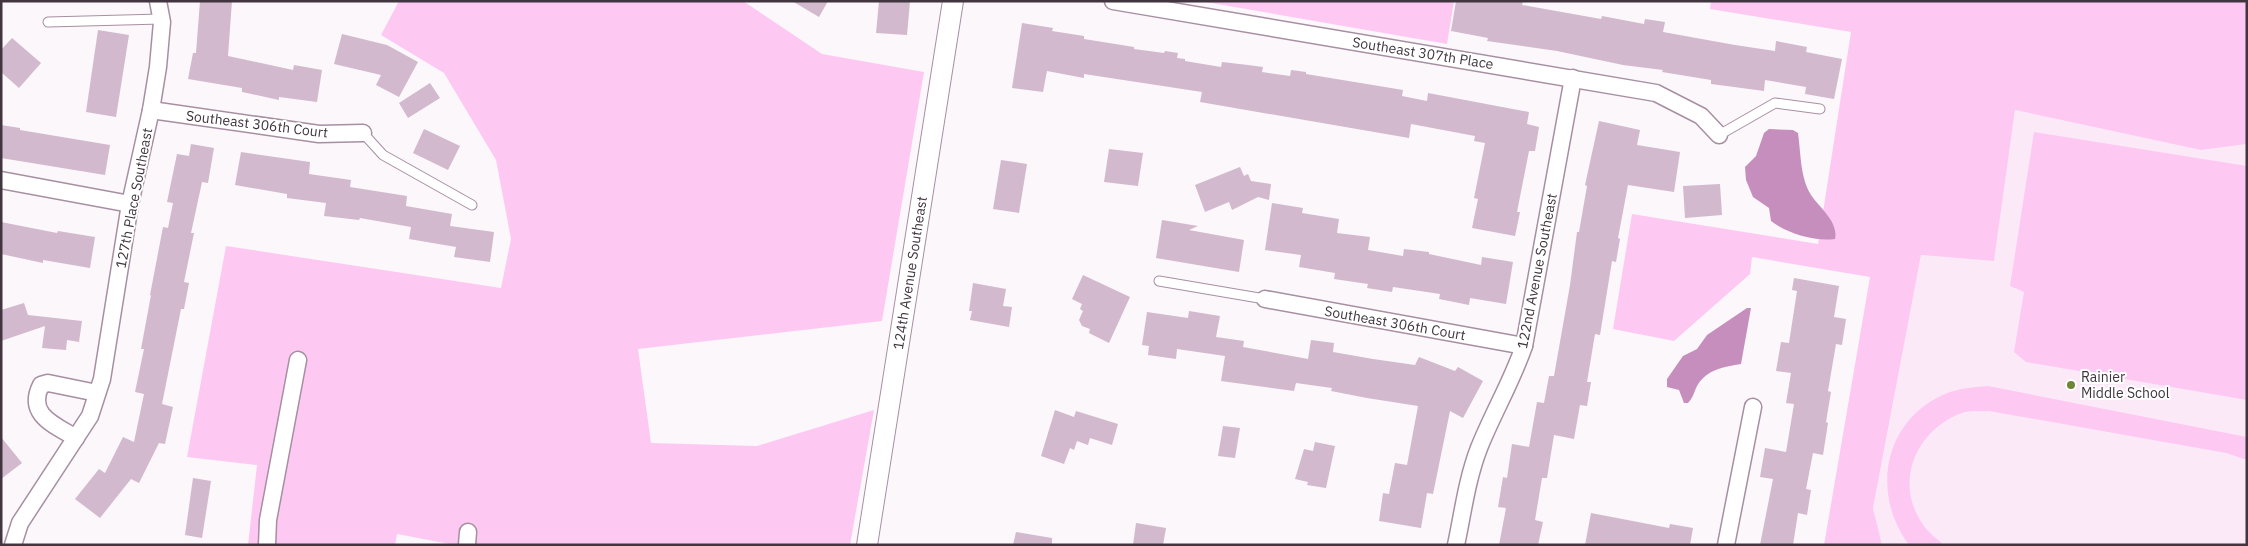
<svg xmlns="http://www.w3.org/2000/svg" width="2248" height="546" viewBox="0 0 2248 546" font-family="'IBM Plex Sans',sans-serif">
	<style>
		.built { fill: #fce9f8 }
		.green { fill: #fdc9f3 }
		.water { fill: #c68ebd }
		.building { fill: #d2b9cd }
		.lines { fill: none; stroke-linecap: round; stroke-linejoin: round }
		.service-casing { stroke: #a78fa2; stroke-width: 11 }
		.minor-casing { stroke: #a78fa2; stroke-width: 19 }
		.tertiary-casing { stroke: #a78fa2; stroke-width: 22 }
		.service { stroke: #fff; stroke-width: 9 }
		.minor { stroke: #fff; stroke-width: 16 }
		.tertiary { stroke: #fff; stroke-width: 20 }
		.poi-dot { fill: #708536; stroke: #fff; stroke-width: 2 }
		.labels { text-anchor: middle; stroke-width: 4; stroke-linejoin: round; paint-order: stroke }
		.street-label { font-size: 14px; fill: #41363f; stroke: #fff }
		.poi-label { font-size: 14px; fill: #41363f; stroke: #fff; text-anchor: start }
	</style>
	<rect width="100%" height="100%" fill="#fcf7fb"/>
	<polygon class="built" points="2015,110 2201,150 2247,144 2247,545 1882,545 1873,508 1921,255 1994,261"/>
	<g class="green">
		<polygon points="399,1 743,1 822,54 924,72 882,321 638,349 651,443 757,446 874,410 850,545 455,545 397,534 395,545 248,545 257,465 187,457 226,246 501,288 511,239 496,160 444,73 381,35"/>
		<polygon points="1200,1 1454,1 1447,44"/>
		<polygon points="1711,1 2247,1 2247,144 2201,150 2015,110 1994,261 1921,255 1873,508 1882,545 1824,545 1870,277 1752,257 1750,274 1674,341 1613,329 1632,214 1818,244 1851,32 1710,9"/>
		<polygon points="2034,132 2247,166 2247,400 2026,362 2014,352 2024,292 2010,286"/>
		<path d="M1988,386L2247,437V460L2226,453L1989,411C1981,412 1970,410 1962,413C1915,430 1893,484 1924,526C1929,533 1937,539 1944,545H1909C1869,491 1885,416 1950,392C1963,388 1975,387 1988,386Z"/>
	</g>
	<g class="water">
		<path d="M1769,129L1793,130L1798,133C1801,154 1800,177 1811,195C1819,207 1839,222 1835,239C1815,242 1786,233 1771,221L1769,208L1753,197L1746,180L1745,167L1756,156L1764,133Z"/>
		<path d="M1747,308H1751L1741,364C1724,367 1707,369 1697,386C1694,392 1693,398 1688,403H1684L1679,390L1667,387V379L1683,356L1697,349L1707,335Z"/>
	</g>
	<g class="building">
		<polygon points="200,1 232,1 228,56 293,70 294,65 322,70 317,102 279,97 279,100 242,92 242,88 188,79 193,53 196,53"/>
		<polygon points="792,1 828,1 819,17"/>
		<polygon points="879,1 910,1 907,35 876,33"/>
		<polygon points="1456,1 1523,1 1522,5 1601,19 1602,16 1644,24 1645,19 1665,22 1663,32 1735,45 1775,51 1776,41 1807,47 1806,52 1842,59 1834,99 1805,94 1806,87 1765,80 1764,91 1734,87 1711,84 1711,80 1662,72 1663,70 1623,65 1557,51 1487,41 1488,38 1451,31"/>
		<polygon points="1022,23 1053,28 1052,31 1084,36 1084,39 1134,47 1134,49 1164,53 1165,51 1178,53 1177,58 1185,59 1185,61 1221,67 1222,62 1248,65 1263,67 1262,72 1290,76 1291,70 1306,72 1306,74 1403,90 1402,96 1427,101 1428,93 1529,112 1527,124 1539,127 1535,151 1529,151 1517,212 1520,212 1515,236 1472,228 1478,199 1474,198 1485,143 1474,141 1475,136 1411,124 1409,138 1200,102 1202,92 1084,74 1084,78 1047,71 1043,92 1012,88"/>
		<polygon points="98,30 129,35 116,117 86,112"/>
		<polygon points="342,34 387,45 418,62 399,97 376,85 381,75 334,64"/>
		<polygon points="12,38 41,63 19,88 1,72 1,50"/>
		<polygon points="430,83 440,98 408,118 399,103"/>
		<polygon points="1599,121 1640,130 1637,145 1680,152 1674,192 1628,185 1618,238 1620,239 1616,262 1612,261 1600,335 1595,334 1587,382 1591,382 1587,406 1580,405 1574,439 1554,435 1547,478 1542,478 1535,520 1543,522 1538,545 1499,545 1506,508 1498,507 1503,477 1507,478 1512,444 1529,447 1537,402 1544,403 1549,376 1554,376 1570,285 1577,232 1579,232 1587,186 1585,185"/>
		<polygon points="1,125 20,128 20,130 110,145 105,175 1,158"/>
		<polygon points="424,129 460,146 448,170 413,153"/>
		<polygon points="191,144 214,148 208,183 202,182 191,233 194,233 184,282 189,283 184,309 181,309 162,404 173,407 165,444 159,443 139,483 131,479 100,518 75,499 99,469 105,473 123,437 134,442 144,394 135,392 144,349 141,349 151,295 150,295 163,227 168,228 173,203 167,202 177,154 189,156"/>
		<polygon points="1109,149 1143,153 1138,186 1104,182"/>
		<polygon points="241,152 310,162 309,174 351,180 350,187 407,196 406,206 452,214 450,226 494,232 490,262 454,257 456,247 409,239 411,227 360,218 359,220 324,216 326,203 287,198 287,194 235,185"/>
		<polygon points="1001,160 1027,164 1019,213 993,209"/>
		<polygon points="1240,167 1244,176 1248,174 1251,181 1271,184 1269,200 1258,197 1232,210 1229,202 1205,212 1195,185"/>
		<polygon points="1720,184 1722,215 1685,218 1683,186"/>
		<polygon points="1272,203 1303,208 1302,213 1339,219 1337,233 1370,237 1368,250 1403,256 1404,249 1429,252 1429,254 1481,265 1482,257 1513,262 1506,304 1470,298 1469,305 1439,299 1440,294 1393,287 1392,292 1367,288 1368,284 1334,279 1335,273 1299,267 1301,255 1265,250"/>
		<polygon points="1162,220 1198,226 1189,230 1244,240 1239,272 1156,258"/>
		<polygon points="1,222 57,233 58,231 95,237 90,268 43,260 43,263 1,254"/>
		<polygon points="1083,275 1130,297 1109,343 1089,333 1090,329 1082,326 1079,320 1083,311 1080,309 1082,304 1072,299"/>
		<polygon points="1794,278 1839,286 1834,317 1846,319 1842,345 1836,344 1828,391 1831,392 1826,422 1828,423 1823,455 1813,453 1806,489 1811,490 1807,515 1798,513 1793,545 1760,545 1773,479 1760,477 1765,448 1786,452 1794,404 1786,403 1791,373 1776,371 1781,342 1789,343 1797,291 1792,290"/>
		<polygon points="973,283 1006,289 1003,306 1012,307 1009,327 970,320 972,311 969,311"/>
		<polygon points="24,303 28,315 82,321 79,342 67,340 66,350 42,348 45,326 1,341 1,310"/>
		<polygon points="1189,311 1220,316 1216,337 1244,341 1243,347 1308,359 1311,340 1334,343 1333,352 1373,359 1415,365 1419,357 1455,371 1458,367 1483,381 1463,418 1450,411 1433,494 1427,493 1421,528 1379,521 1383,493 1389,494 1395,463 1407,465 1418,406 1367,398 1331,391 1332,388 1296,383 1294,391 1221,381 1225,356 1177,349 1176,359 1148,355 1149,346 1142,345 1147,312 1188,318"/>
		<polygon points="1055,410 1074,417 1076,411 1118,424 1112,445 1090,438 1088,445 1077,441 1074,450 1070,448 1064,464 1041,456"/>
		<polygon points="1223,426 1240,428 1235,458 1218,456"/>
		<polygon points="1,437 22,463 1,479"/>
		<polygon points="1315,442 1335,446 1326,488 1307,485 1308,482 1295,479 1304,449 1313,451"/>
		<polygon points="193,478 211,481 202,538 185,535"/>
		<polygon points="1591,513 1669,528 1670,524 1693,528 1690,545 1585,545"/>
		<polygon points="1136,523 1166,528 1163,545 1133,545"/>
		<polygon points="1016,532 1052,538 1052,545 1013,545"/>
	</g>
	<g class="lines">
		<defs>
			<g id="service">
				<polyline points="48,22 161,19"/>
				<polyline points="363,133 383,155 472,205"/>
				<polyline points="1719,135 1775,103 1820,109"/>
				<polyline points="1159,281 1265,299"/>
			</g>
			<g id="minor">
				<polyline points="1113,1 1656,93 1701,116 1719,135"/>
				<polyline points="151,110 319,134 363,133"/>
				<polyline points="1,180 130,204"/>
				<polyline points="1265,299 1524,346"/>
				<path d="M76,438C55,425 26,415 41,385L48,383L97,393"/>
				<polyline points="13,545 20,523 90,416 102,379 130,204 151,110 158,67 162,22 158,1"/>
				<polyline points="267,545 268,520 298,360"/>
				<polyline points="467,545 468,532"/>
				<path d="M1456,545C1463,512 1467,479 1479,448C1493,413 1512,381 1524,346L1573,78"/>
				<polyline points="1726,545 1753,407"/>
			</g>
			<polyline id="tertiary" points="867,545 953,1"/>
		</defs>
		<use href="#service" class="service-casing"/>
		<use href="#minor" class="minor-casing"/>
		<use href="#tertiary" class="tertiary-casing"/>
		<use href="#service" class="service"/>
		<use href="#minor" class="minor"/>
		<use href="#tertiary" class="tertiary"/>
	</g>
	<circle class="poi-dot" cx="2071" cy="385" r="5"/>
	<g class="labels">
		<g class="street-label">
			<text transform="translate(1423 53) rotate(9)" y="5">Southeast 307th Place</text>
			<text transform="translate(257 124) rotate(7)" y="5">Southeast 306th Court</text>
			<text transform="translate(134 198) rotate(-79)" y="5">127th Place Southeast</text>
			<text transform="translate(1537 271) rotate(-79)" y="5">122nd Avenue Southeast</text>
			<text transform="translate(910 273) rotate(-81)" y="5">124th Avenue Southeast</text>
			<text transform="translate(1395 323) rotate(10)" y="5">Southeast 306th Court</text>
		</g>
		<g class="poi-label">
			<text x="2081" y="382">Rainier<tspan x="2081" dy="16">Middle School</tspan></text>
		</g>
	</g>
	<rect width="2248" height="546" fill="none" stroke="#41363f" stroke-width="5"/>
</svg>
